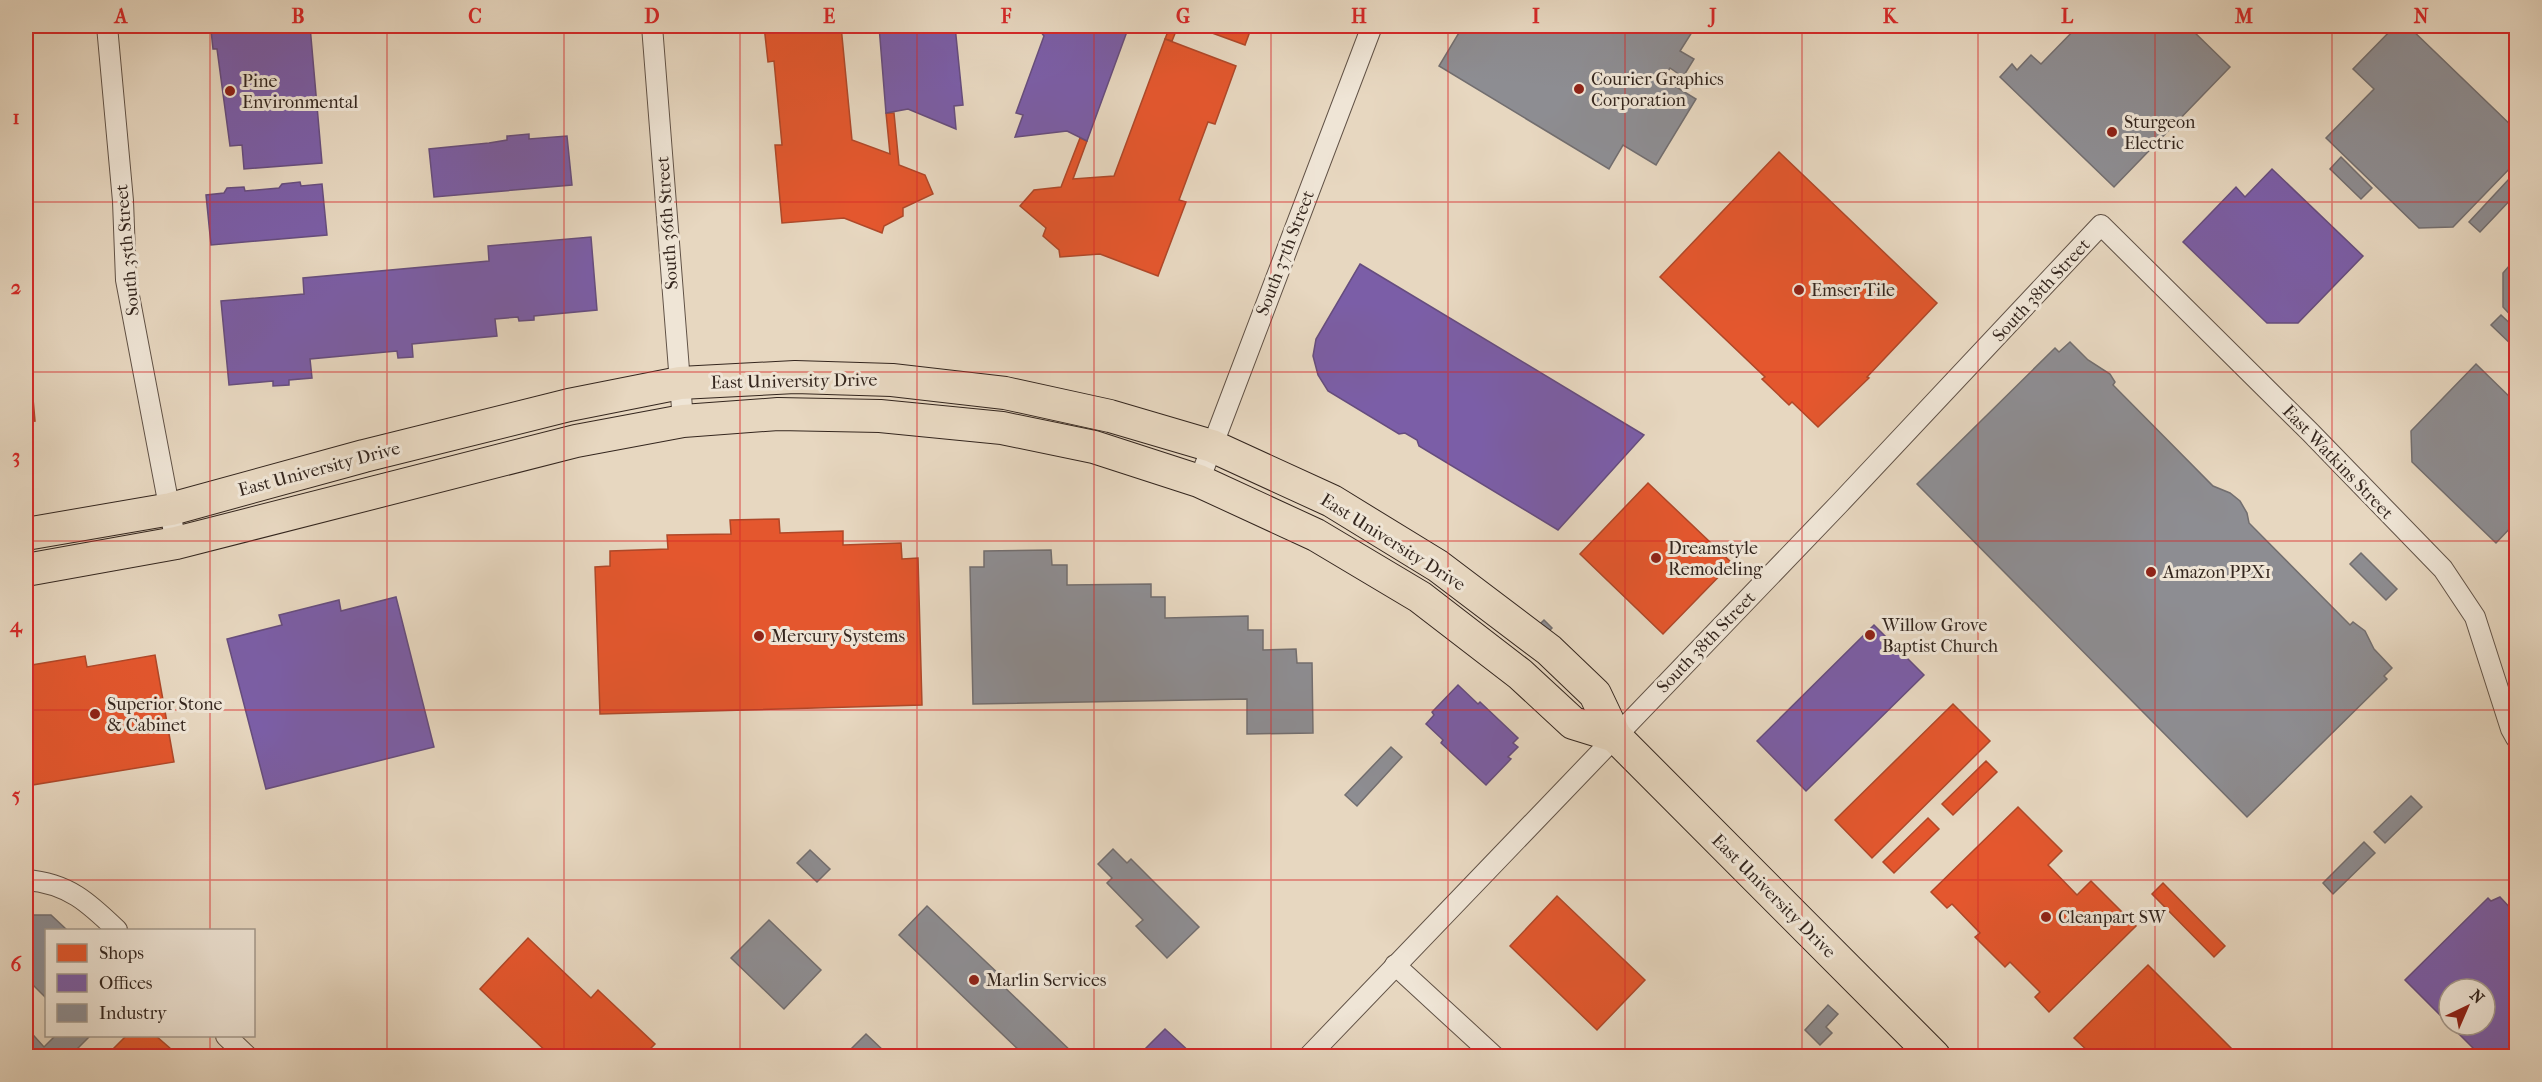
<svg xmlns="http://www.w3.org/2000/svg" width="2542" height="1082" viewBox="0 0 2542 1082" font-family="'IM FELL French Canon',serif">
	<style>
		.shops { fill: #e4572e; stroke: #af4829; stroke-width: 1.5 }
		.offices { fill: #7b5ea7; stroke: #664d7e; stroke-width: 1.5 }
		.industry { fill: #8d8d92; stroke: #726e6f; stroke-width: 1.5 }
		.lines { fill: none; stroke-linecap: round; stroke-linejoin: round }
		.street-casing { stroke: #615246; stroke-width: 22 }
		.primary-casing { stroke: #34261e; stroke-width: 34 }
		.street { stroke: #efe5d6; stroke-width: 20 }
		.primary { stroke: #e7d7c0; stroke-width: 32 }
		.grid { fill: none; stroke: #d62828; stroke-width: 1.5; stroke-opacity: 0.55 }
		.poi-dot { fill: #8f2418; stroke: #efe5d6; stroke-width: 2 }
		.labels { text-anchor: middle; stroke-width: 6; stroke-linejoin: round; paint-order: stroke }
		.poi-label { font-size: 18px; fill: #34261e; stroke: #efe5d6; text-anchor: start }
		.street-label { font-size: 18px; fill: #34261e; stroke: #efe5d6 }
		.neatline { fill: none; stroke: #d62828; stroke-width: 2 }
		.grid-label { font-size: 20px; text-anchor: middle; font-weight: bold; fill: #d62828 }
	</style>
	<rect width="100%" height="100%" fill="#e7d7c0"/>
	<filter id="stains"><feTurbulence type="fractalNoise" baseFrequency=".00333" numOctaves="4"/><feColorMatrix values="0 0 0 0 .2 0 0 0 0 .09 0 0 0 0 .02 0 0 0 .5 -.17"/></filter>
	<radialGradient id="worn" r=".72"><stop offset=".6" stop-color="#630" stop-opacity="0"/><stop offset="1" stop-color="#630" stop-opacity=".3"/></radialGradient>
	<g class="shops">
		<polygon points="764,26 841,26 852,140 890,154 886,113 894,113 899,165 925,175 933,194 903,208 903,216 884,226 882,233 844,218 782,223 775,145 782,145 774,61 768,62"/>
		<polygon points="1170,26 1178,26 1172,41 1165,39"/>
		<polygon points="1193,26 1252,26 1245,45"/>
		<polygon points="1165,39 1236,66 1215,124 1208,122 1179,200 1186,202 1158,276 1100,254 1060,257 1059,250 1043,236 1046,228 1020,206 1034,190 1061,187 1080,138 1087,141 1073,179 1114,176"/>
		<polygon points="1779,152 1937,303 1867,377 1869,378 1818,427 1792,402 1789,405 1762,379 1765,377 1660,277"/>
		<polygon points="26,320 35,421 26,422"/>
		<polygon points="1648,483 1732,563 1663,634 1580,554"/>
		<polygon points="779,519 780,533 843,531 843,545 901,543 902,559 918,558 922,705 600,714 595,567 610,566 610,551 668,549 667,535 731,534 730,520"/>
		<polygon points="155,655 174,762 26,786 26,666 85,656 87,667"/>
		<polygon points="1953,704 1990,741 1872,858 1835,820"/>
		<polygon points="1986,761 1997,772 1953,815 1942,804"/>
		<polygon points="2018,807 2062,851 2048,865 2077,895 2091,881 2136,926 2049,1012 2035,997 2040,992 2010,962 2005,967 1975,937 1980,933 1952,904 1947,908 1931,892"/>
		<polygon points="1928,818 1939,829 1894,873 1883,862"/>
		<polygon points="2163,883 2225,946 2214,957 2152,894"/>
		<polygon points="1557,896 1645,980 1597,1030 1510,946"/>
		<polygon points="528,938 591,998 598,990 655,1044 643,1056 551,1056 480,989"/>
		<polygon points="2148,965 2239,1056 2102,1056 2095,1049 2090,1053 2074,1038"/>
		<polygon points="126,1036 156,1036 179,1056 106,1056"/>
	</g>
	<g class="offices">
		<polygon points="215,26 310,26 322,163 244,169 242,145 230,146 217,49 213,49 211,30 216,29"/>
		<polygon points="879,26 955,26 963,105 954,106 956,129 908,109 886,113"/>
		<polygon points="1036,26 1129,26 1087,141 1067,131 1015,137 1023,115 1016,113 1044,36"/>
		<polygon points="529,134 529,139 567,136 572,185 434,197 429,149 489,143 507,140 507,136"/>
		<polygon points="2272,169 2363,256 2298,323 2267,323 2183,242 2236,187 2245,197"/>
		<polygon points="300,182 301,186 322,184 327,235 211,245 206,195 224,193 227,188 244,187 245,191 279,188 282,184"/>
		<polygon points="591,237 597,310 534,316 534,320 519,321 518,317 495,319 497,336 412,344 413,357 398,358 397,351 310,359 312,378 289,380 289,385 273,386 273,381 229,385 221,301 304,294 303,278 489,261 488,246"/>
		<polygon points="1360,264 1644,435 1558,530 1419,446 1417,440 1405,433 1399,434 1328,391 1318,375 1313,356 1316,339"/>
		<polygon points="396,597 434,747 266,789 227,639 282,625 279,615 339,600 341,611"/>
		<polygon points="1874,625 1924,675 1806,791 1757,741"/>
		<polygon points="1458,685 1478,704 1480,702 1518,738 1513,743 1518,747 1508,757 1511,759 1486,785 1441,743 1443,740 1426,724 1434,715 1432,712"/>
		<polygon points="2500,897 2516,914 2516,1056 2481,1056 2450,1025 2485,1025 2485,989 2449,989 2449,1024 2405,980 2488,898 2491,901"/>
		<polygon points="1165,1029 1194,1056 1138,1056"/>
	</g>
	<g class="industry">
		<polygon points="1463,26 1689,26 1694,29 1680,51 1694,59 1683,77 1670,68 1663,79 1696,99 1656,165 1623,145 1609,169 1439,66"/>
		<polygon points="2078,26 2188,26 2230,67 2114,187 2000,77 2012,64 2017,70 2031,55 2041,64"/>
		<polygon points="2395,26 2408,26 2516,130 2516,162 2453,227 2419,228 2326,138 2374,89 2353,69"/>
		<polygon points="2341,157 2372,188 2361,199 2330,169"/>
		<polygon points="2509,179 2516,185 2516,194 2480,232 2469,222"/>
		<polygon points="2516,258 2516,321 2503,307 2503,273"/>
		<polygon points="2501,315 2516,329 2516,349 2491,325"/>
		<polygon points="2070,342 2088,360 2110,374 2115,382 2113,385 2213,486 2230,493 2240,501 2247,513 2249,523 2350,625 2353,622 2365,631 2374,649 2392,668 2384,676 2387,679 2247,817 1917,484 2055,348 2059,352"/>
		<polygon points="2476,364 2516,403 2516,522 2496,543 2412,462 2411,431"/>
		<polygon points="1051,550 1052,565 1067,565 1067,585 1151,584 1151,597 1165,597 1165,618 1248,616 1248,630 1263,630 1263,650 1296,649 1297,663 1312,663 1313,733 1247,734 1247,699 973,704 970,567 984,567 984,551"/>
		<polygon points="2361,553 2397,589 2386,600 2350,564"/>
		<polygon points="1544,620 1552,628 1549,631 1540,624"/>
		<polygon points="1391,747 1402,757 1357,806 1345,795"/>
		<polygon points="2411,796 2422,807 2385,843 2374,832"/>
		<polygon points="2364,842 2375,853 2333,894 2323,883"/>
		<polygon points="1113,849 1127,863 1131,859 1199,927 1167,958 1136,926 1143,920 1107,883 1112,878 1098,864"/>
		<polygon points="810,850 830,869 817,882 797,863"/>
		<polygon points="927,906 1003,978 999,982 1075,1055 1073,1056 1025,1056 899,935"/>
		<polygon points="26,915 51,915 67,930 46,930 46,998 26,978"/>
		<polygon points="769,920 821,970 784,1009 731,958"/>
		<polygon points="1828,1005 1838,1014 1826,1027 1832,1033 1820,1045 1805,1030"/>
		<polygon points="26,1027 44,1047 55,1036 90,1036 70,1056 26,1056"/>
		<polygon points="866,1034 886,1053 883,1056 844,1056"/>
	</g>
	<g class="lines">
		<defs>
			<g id="street">
				<polyline points="107,26 123,201 126,280 176,543"/>
				<polyline points="652,26 683,421"/>
				<polyline points="1199,481 1372,26"/>
				<path d="M26,880C68,883 89,903 117,930"/>
				<polyline points="1395,965 1494,1056"/>
				<polyline points="226,1036 247,1056"/>
				<polyline points="1309,1056 1839,504 2101,225 2310,432 2443,569 2475,617 2511,729 2516,738"/>
			</g>
			<g id="primary">
				<polyline points="26,534 171,509 364,456 569,405 680,383 795,377 892,380 1005,393 1110,416 1212,446 1332,501 1438,566 1549,650 1595,694 1615,736 1934,1056"/>
				<polyline points="26,570 176,543 576,441 683,421 778,414 880,416 1002,428 1094,447 1199,481 1316,535 1420,597 1520,674 1573,723 1615,736"/>
			</g>
		</defs>
		<use href="#street" class="street-casing"/>
		<use href="#primary" class="primary-casing"/>
		<use href="#street" class="street"/>
		<use href="#primary" class="primary"/>
	</g>
	<path class="grid" d="M210,26V930M387,26V1056M564,26V1056M740,26V1056M917,26V1056M1094,26V1056M1271,26V1056M1448,26V1056M1625,26V1056M1802,26V1056M1978,26V1056M2155,26V1056M2332,26V1056M26,202H2516M26,372H2516M26,541H2516M26,710H2516M26,880H2516M210,1036V1056"/>
	<g class="poi-dot">
		<circle cx="1579" cy="89" r="6"/>
		<circle cx="230" cy="91" r="6"/>
		<circle cx="2112" cy="132" r="6"/>
		<circle cx="1799" cy="290" r="6"/>
		<circle cx="1656" cy="558" r="6"/>
		<circle cx="2151" cy="572" r="6"/>
		<circle cx="1870" cy="635" r="6"/>
		<circle cx="759" cy="636" r="6"/>
		<circle cx="95" cy="714" r="6"/>
		<circle cx="2046" cy="917" r="6"/>
		<circle cx="974" cy="980" r="6"/>
	</g>
	<g class="labels">
		<g class="poi-label">
			<text x="1591" y="85">Courier Graphics<tspan x="1591" dy="21">Corporation</tspan></text>
			<text x="242" y="87">Pine<tspan x="242" dy="21">Environmental</tspan></text>
			<text x="2124" y="128">Sturgeon<tspan x="2124" dy="21">Electric</tspan></text>
			<text x="1811" y="296">Emser Tile</text>
			<text x="1668" y="554">Dreamstyle<tspan x="1668" dy="21">Remodeling</tspan></text>
			<text x="2163" y="578">Amazon PPX1</text>
			<text x="1882" y="631">Willow Grove<tspan x="1882" dy="21">Baptist Church</tspan></text>
			<text x="771" y="642">Mercury Systems</text>
			<text x="107" y="710">Superior Stone<tspan x="107" dy="21">&amp; Cabinet</tspan></text>
			<text x="2058" y="923">Cleanpart SW</text>
			<text x="986" y="986">Marlin Services</text>
		</g>
		<g class="street-label">
			<text transform="translate(667 223) rotate(-94)" y="6">South 36th Street</text>
			<text transform="translate(127 250) rotate(-95)" y="6">South 35th Street</text>
			<text transform="translate(1285 253) rotate(-69)" y="6">South 37th Street</text>
			<text transform="translate(2041 290) rotate(-47)" y="6">South 38th Street</text>
			<text transform="translate(794 381) rotate(-1)" y="6">East University Drive</text>
			<text transform="translate(2338 462) rotate(46)" y="6">East Watkins Street</text>
			<text transform="translate(319 469) rotate(-15)" y="6">East University Drive</text>
			<text transform="translate(1393 542) rotate(32)" y="6">East University Drive</text>
			<text transform="translate(1706 642) rotate(-46)" y="6">South 38th Street</text>
			<text transform="translate(1774 896) rotate(45)" y="6">East University Drive</text>
		</g>
	</g>
	<rect width="2542" height="1082" fill="none" stroke="#e7d7c0" stroke-width="66"/>
	<rect x="45" y="929" width="210" height="108" fill="#efe5d6" stroke="#a4998c" stroke-width="1.5"/>
	<rect x="57" y="944" width="30" height="18" fill="#e4572e" stroke="#a4998c" stroke-width="1.5"/>
	<text x="99" y="959" font-size="18" fill="#34261e">Shops</text>
	<rect x="57" y="974" width="30" height="18" fill="#7b5ea7" stroke="#a4998c" stroke-width="1.5"/>
	<text x="99" y="989" font-size="18" fill="#34261e">Offices</text>
	<rect x="57" y="1004" width="30" height="18" fill="#8d8d92" stroke="#a4998c" stroke-width="1.5"/>
	<text x="99" y="1019" font-size="18" fill="#34261e">Industry</text>
	<g transform="translate(2467 1007) rotate(44)"><circle r="28" fill="#efe5d6" stroke="#a4998c" stroke-width="1.5"/>
	<path d="M0-4.5L10 22L0 15L-10 22Z" fill="#8f2418"/>
	<text y="-9" font-size="16" font-weight="bold" text-anchor="middle" fill="#34261e">N</text>
	</g>
	<rect x="33" y="33" width="2476" height="1016" class="neatline"/>
	<g class="grid-label">
		<text x="121" y="23">A</text>
		<text x="298" y="23">B</text>
		<text x="475" y="23">C</text>
		<text x="652" y="23">D</text>
		<text x="829" y="23">E</text>
		<text x="1006" y="23">F</text>
		<text x="1183" y="23">G</text>
		<text x="1359" y="23">H</text>
		<text x="1536" y="23">I</text>
		<text x="1713" y="23">J</text>
		<text x="1890" y="23">K</text>
		<text x="2067" y="23">L</text>
		<text x="2244" y="23">M</text>
		<text x="2421" y="23">N</text>
		<text x="16" y="124">1</text>
		<text x="16" y="294">2</text>
		<text x="16" y="463">3</text>
		<text x="16" y="632">4</text>
		<text x="16" y="802">5</text>
		<text x="16" y="971">6</text>
	</g>
	<rect width="100%" height="100%" filter="url(#stains)"/>
	<rect width="100%" height="100%" fill="url(#worn)"/>
</svg>
